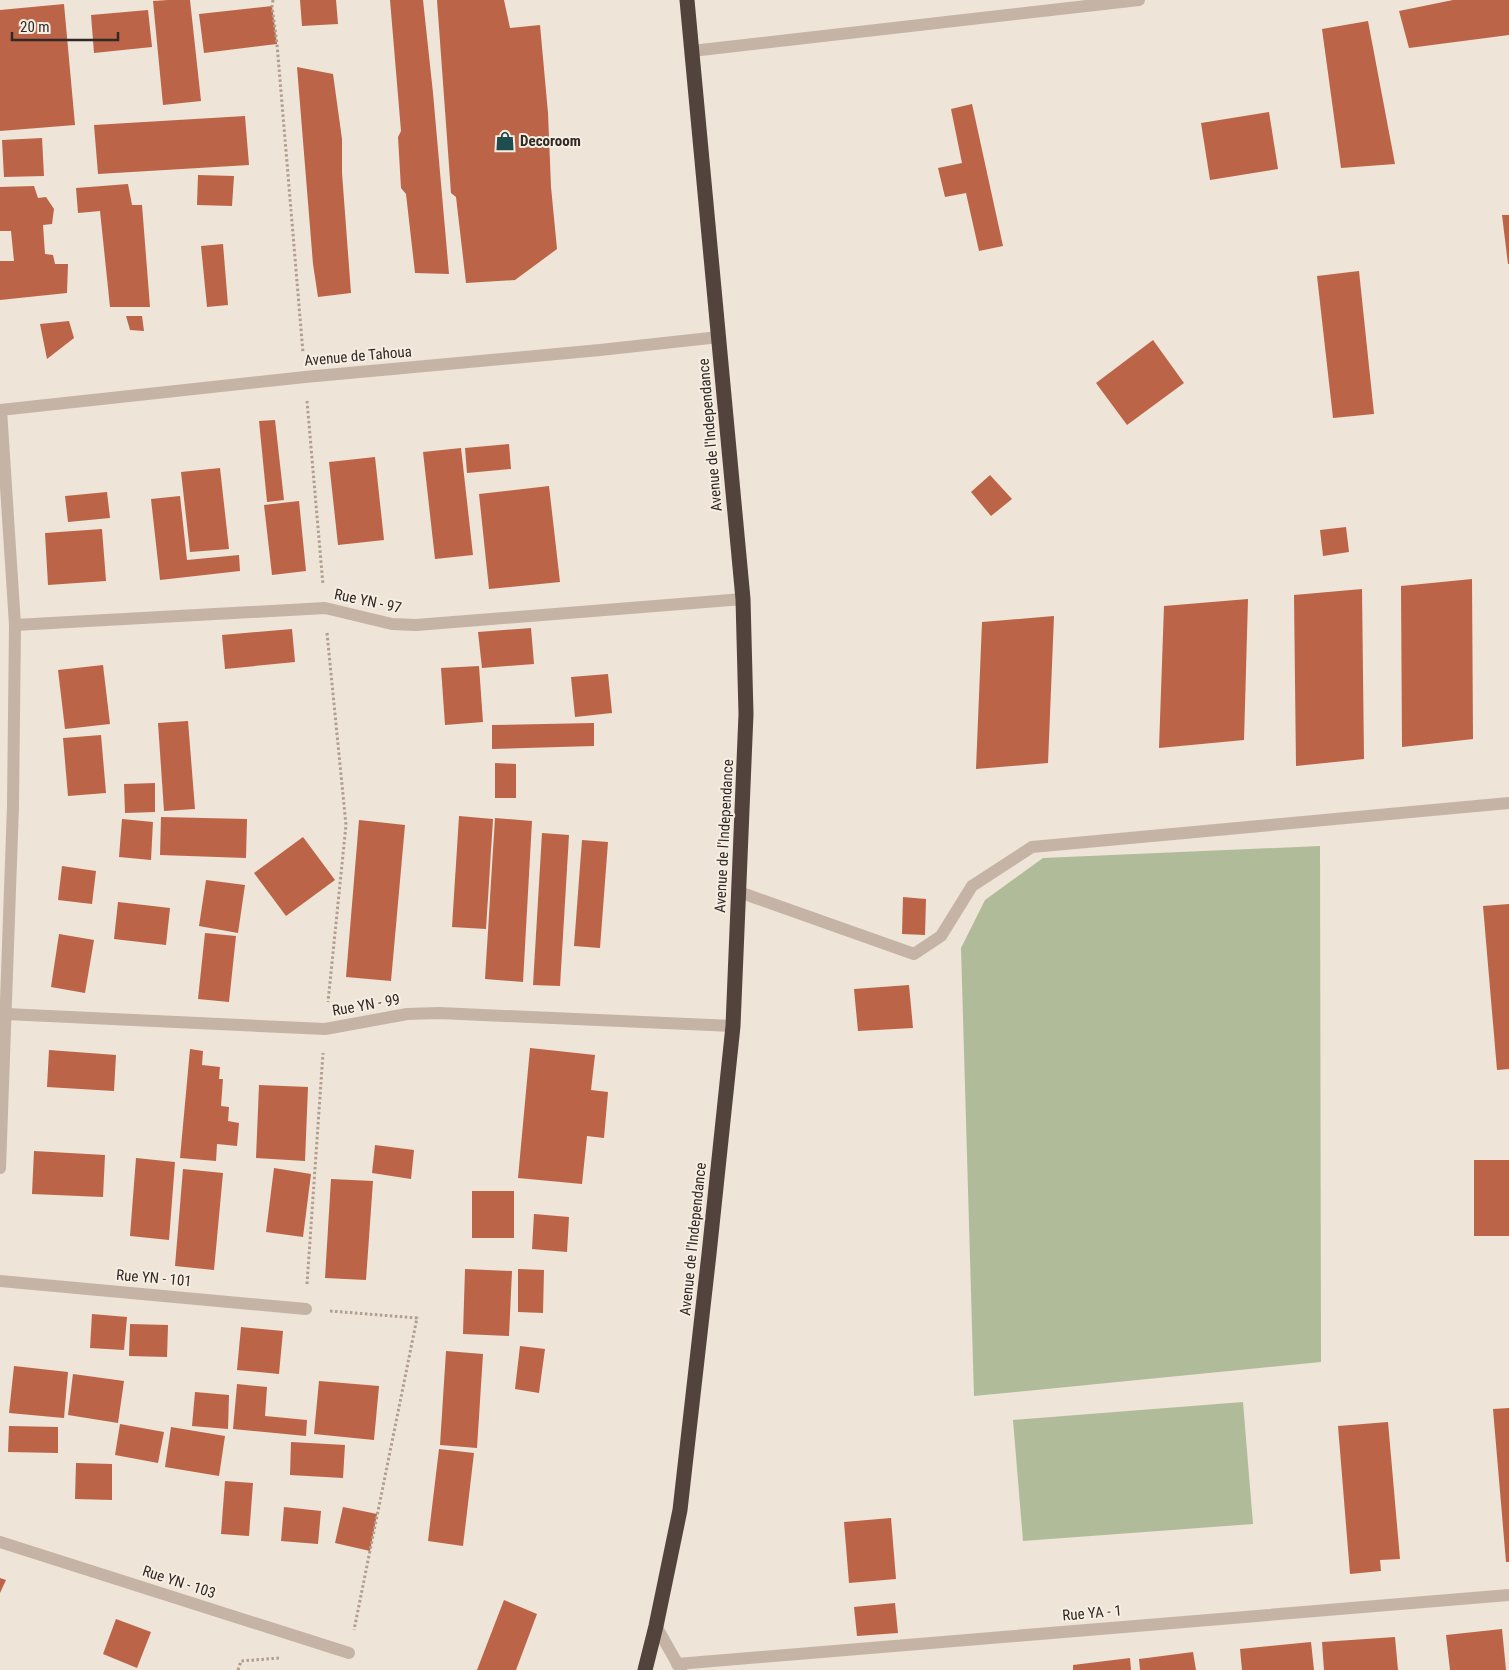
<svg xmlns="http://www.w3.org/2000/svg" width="1509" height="1670" viewBox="0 0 1509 1670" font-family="'Roboto Condensed',sans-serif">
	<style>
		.green { fill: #b0bc99 }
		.building { fill: #bc6448 }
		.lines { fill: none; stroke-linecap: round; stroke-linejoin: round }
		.path { stroke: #b19e8f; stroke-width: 3; stroke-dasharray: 2.5 2.5; stroke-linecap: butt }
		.lane { stroke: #c5b3a5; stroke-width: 12 }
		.street { stroke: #c5b3a5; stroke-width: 12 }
		.highway { stroke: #52433d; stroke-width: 15 }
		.labels { text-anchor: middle; stroke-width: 4; stroke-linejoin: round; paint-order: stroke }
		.poi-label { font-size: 15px; font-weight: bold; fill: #312925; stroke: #f7eee3; text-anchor: start }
		.street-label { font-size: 15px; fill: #312925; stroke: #f7eee3 }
	</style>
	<rect width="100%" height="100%" fill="#eee4d7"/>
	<g class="green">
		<polygon points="1320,846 1321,1362 974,1396 961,948 985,900 1043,858"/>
		<polygon points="1243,1402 1253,1524 1023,1541 1013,1420"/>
	</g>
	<g class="building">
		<polygon points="168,0 190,0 201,101 163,105 153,1"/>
		<polygon points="300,0 336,0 338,24 302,26"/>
		<polygon points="390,0 423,0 433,93 449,274 415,273 406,194 401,188 398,137 401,131"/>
		<polygon points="437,0 504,0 510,28 540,25 548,113 551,187 557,249 515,280 466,283 456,197 451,193"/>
		<polygon points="1453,0 1509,0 1509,35 1409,48 1399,11"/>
		<polygon points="64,4 75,125 0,131 0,10"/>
		<polygon points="272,6 277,44 204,53 199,14"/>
		<polygon points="148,10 152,47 94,53 91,15"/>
		<polygon points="1368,21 1395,164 1341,168 1322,29"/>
		<polygon points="297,67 333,74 342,139 342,173 351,293 318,297 313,264"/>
		<polygon points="972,104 1003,246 979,251 966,193 945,197 938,168 962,163 951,109"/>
		<polygon points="1269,112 1278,169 1210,180 1201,123"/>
		<polygon points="245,116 249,165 98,174 94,125"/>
		<polygon points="42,138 44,176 4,177 2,140"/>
		<polygon points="198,175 234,176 232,206 197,205"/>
		<polygon points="128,184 132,205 142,205 150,307 110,307 100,211 78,213 76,188"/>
		<polygon points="34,186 38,198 46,197 54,209 52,224 43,225 45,254 53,255 55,264 68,264 67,293 0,300 0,261 14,261 11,231 0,231 0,187"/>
		<polygon points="1502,215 1509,215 1509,264 1508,264"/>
		<polygon points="223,244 228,305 207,307 201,246"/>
		<polygon points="1359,271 1374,414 1333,418 1317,276"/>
		<polygon points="126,316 142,316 144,331 130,330"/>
		<polygon points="69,321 74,338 47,359 40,324"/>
		<polygon points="1153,340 1184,383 1127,425 1096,383"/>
		<polygon points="275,420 284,500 267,502 259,421"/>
		<polygon points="509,444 511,469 467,473 465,448"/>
		<polygon points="461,448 473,555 435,559 423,452"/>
		<polygon points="375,457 384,540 338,545 329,462"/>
		<polygon points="220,468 229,549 190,552 181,472"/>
		<polygon points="990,475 1012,499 991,516 971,492"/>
		<polygon points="549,486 560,582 489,589 479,494"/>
		<polygon points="107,492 110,518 68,522 65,496"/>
		<polygon points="180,496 187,560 239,555 240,571 160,580 151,499"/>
		<polygon points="299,501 306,571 272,575 264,505"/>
		<polygon points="1346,527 1349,552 1323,556 1320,530"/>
		<polygon points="102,529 106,581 48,585 45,533"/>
		<polygon points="1472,579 1473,739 1402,747 1401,586"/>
		<polygon points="1362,589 1364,759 1296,766 1294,595"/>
		<polygon points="1248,599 1244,740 1159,748 1164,606"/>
		<polygon points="1054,616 1048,763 976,769 982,622"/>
		<polygon points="531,628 534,664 482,668 478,632"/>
		<polygon points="292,629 295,662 225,669 222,635"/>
		<polygon points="103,665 110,724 65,729 58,670"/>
		<polygon points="479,666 483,722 445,725 441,668"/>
		<polygon points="608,674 612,713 575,717 571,677"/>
		<polygon points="188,721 195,809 164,811 158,723"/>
		<polygon points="594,723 594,746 492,749 492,725"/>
		<polygon points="101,735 106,793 68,796 63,738"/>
		<polygon points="495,763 516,764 516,798 495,798"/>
		<polygon points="155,783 155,812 125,813 124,784"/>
		<polygon points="459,816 493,819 486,929 452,927"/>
		<polygon points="161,817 247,819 246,858 160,855"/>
		<polygon points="495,818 532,821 523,982 485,979"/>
		<polygon points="122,819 153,822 151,860 119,857"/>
		<polygon points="359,820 405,825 391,981 346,977"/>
		<polygon points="542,833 569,835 560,986 533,985"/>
		<polygon points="303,837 335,880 286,916 254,873"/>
		<polygon points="582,840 608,842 600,948 574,946"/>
		<polygon points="62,866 96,871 92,904 58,900"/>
		<polygon points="206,880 245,885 238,933 199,926"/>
		<polygon points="903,897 926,899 925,935 902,934"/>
		<polygon points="118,902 170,908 166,945 114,939"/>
		<polygon points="1509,904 1509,1069 1497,1070 1483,906"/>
		<polygon points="205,933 236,936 229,1002 198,999"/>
		<polygon points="59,934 94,940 85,993 51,987"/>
		<polygon points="909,985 913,1028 858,1031 854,989"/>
		<polygon points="530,1048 595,1055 591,1090 608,1092 604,1138 587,1136 582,1184 518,1178"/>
		<polygon points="190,1049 203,1051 202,1065 220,1067 219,1079 223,1079 221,1106 229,1107 228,1121 239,1123 237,1146 217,1144 216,1161 180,1158"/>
		<polygon points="49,1050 116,1055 114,1091 47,1087"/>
		<polygon points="259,1085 308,1087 305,1161 256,1158"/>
		<polygon points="375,1145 414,1150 411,1179 372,1173"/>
		<polygon points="34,1151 105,1155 103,1197 32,1194"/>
		<polygon points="136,1158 175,1162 169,1240 130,1236"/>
		<rect x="1474" y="1160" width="35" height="76"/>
		<polygon points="274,1168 311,1174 303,1237 266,1232"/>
		<polygon points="183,1169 223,1173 214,1270 175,1266"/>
		<polygon points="331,1179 373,1181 366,1280 325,1278"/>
		<rect x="472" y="1191" width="42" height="47"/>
		<polygon points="534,1214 569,1217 567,1252 532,1249"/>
		<polygon points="465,1269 512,1271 509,1336 463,1334"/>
		<polygon points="518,1269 544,1270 543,1313 518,1312"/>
		<polygon points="92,1314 127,1317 124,1350 90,1348"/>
		<polygon points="130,1324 168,1325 167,1357 129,1356"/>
		<polygon points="241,1327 283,1331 279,1374 237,1370"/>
		<polygon points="520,1346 545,1349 539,1393 515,1389"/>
		<polygon points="446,1351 483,1354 477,1448 440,1445"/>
		<polygon points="14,1366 68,1372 64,1418 9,1413"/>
		<polygon points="73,1374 124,1381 118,1423 68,1415"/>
		<polygon points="319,1381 379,1386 374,1440 314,1434"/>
		<polygon points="237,1384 267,1387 265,1416 307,1420 306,1436 233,1429"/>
		<polygon points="195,1392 229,1395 228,1429 192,1426"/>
		<polygon points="1509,1408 1509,1562 1506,1562 1493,1409"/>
		<polygon points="1388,1422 1400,1559 1380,1560 1381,1571 1350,1574 1338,1426"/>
		<polygon points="120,1424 164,1432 158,1463 115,1455"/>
		<polygon points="9,1426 58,1427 58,1453 8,1452"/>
		<polygon points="171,1427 225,1436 219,1476 165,1467"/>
		<polygon points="291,1442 345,1445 343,1478 290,1475"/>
		<polygon points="439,1449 474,1453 463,1546 428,1541"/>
		<polygon points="76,1463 112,1464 112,1500 75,1499"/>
		<polygon points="225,1481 253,1483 249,1536 221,1534"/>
		<polygon points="284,1507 321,1511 318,1544 281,1541"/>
		<polygon points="343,1507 377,1514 370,1551 335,1543"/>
		<polygon points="891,1518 896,1579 849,1583 844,1522"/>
		<polygon points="0,1578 6,1580 0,1593"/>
		<polygon points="504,1600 537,1614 516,1670 477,1670"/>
		<polygon points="895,1603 898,1633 857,1636 854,1607"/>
		<polygon points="116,1619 151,1632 137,1668 103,1654"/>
		<polygon points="1502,1629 1506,1670 1450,1670 1446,1635"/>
		<polygon points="1395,1637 1398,1670 1324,1670 1322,1642"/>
		<polygon points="1311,1642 1314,1670 1242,1670 1240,1649"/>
		<polygon points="1193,1652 1196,1670 1140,1670 1139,1659"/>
		<polygon points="1130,1658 1131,1670 1073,1670 1073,1665"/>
	</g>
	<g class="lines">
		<g class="path">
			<polyline points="273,0 272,6 277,44 303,353"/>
			<polyline points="307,401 323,585"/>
			<polyline points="327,633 346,825 328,1002"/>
			<polyline points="307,1284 323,1053"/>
			<polyline points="330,1311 417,1318 354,1630"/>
			<polyline points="238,1670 241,1661 279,1658"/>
		</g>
		<g class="lane">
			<polyline points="692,51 1139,0"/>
			<polyline points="739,892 914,954 941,936 972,886 1032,847 1509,803"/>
		</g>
		<g class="street">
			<polyline points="0,410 305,377 600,350 719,337"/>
			<polyline points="15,625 325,608 392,624 416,625 743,599"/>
			<polyline points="6,1014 325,1029 407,1014 439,1013 733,1026"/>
			<polyline points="0,1168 13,806 15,625 1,410"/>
			<polyline points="0,1281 306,1309"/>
			<polyline points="0,1542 349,1653"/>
			<polyline points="656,1626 681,1670"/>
			<polyline points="677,1664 1509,1595"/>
		</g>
		<polyline class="highway" points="645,1670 656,1626 680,1510 709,1254 733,1026 746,714 743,599 687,0"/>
	</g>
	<defs>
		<symbol id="shop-bare" viewBox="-9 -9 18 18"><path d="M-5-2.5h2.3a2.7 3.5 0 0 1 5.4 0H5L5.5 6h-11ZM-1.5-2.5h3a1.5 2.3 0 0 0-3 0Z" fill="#1f4c4f" stroke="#f7eee3" stroke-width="2.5" paint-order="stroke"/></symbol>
	</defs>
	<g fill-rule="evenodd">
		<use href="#shop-bare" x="491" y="127" width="28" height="28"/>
	</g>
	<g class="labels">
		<g class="poi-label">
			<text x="520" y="146">Decoroom</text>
		</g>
		<g class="street-label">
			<text transform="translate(358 356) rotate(-5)" y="5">Avenue de Tahoua</text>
			<text transform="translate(710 435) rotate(-95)" y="5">Avenue de l'Independance</text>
			<text transform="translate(368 601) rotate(12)" y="5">Rue YN - 97</text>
			<text transform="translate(724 836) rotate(-87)" y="5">Avenue de l'Independance</text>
			<text transform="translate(366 1005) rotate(-10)" y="5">Rue YN - 99</text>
			<text transform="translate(693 1239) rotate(-84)" y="5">Avenue de l'Independance</text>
			<text transform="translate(154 1278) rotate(5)" y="5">Rue YN - 101</text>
			<text transform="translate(179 1582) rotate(18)" y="5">Rue YN - 103</text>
			<text transform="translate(1092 1613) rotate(-5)" y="5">Rue YA - 1</text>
		</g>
	</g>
	<path d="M12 32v8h106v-8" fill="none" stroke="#312925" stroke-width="2.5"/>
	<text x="20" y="32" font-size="15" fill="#312925" stroke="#f7eee3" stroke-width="4" paint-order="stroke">20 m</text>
</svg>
